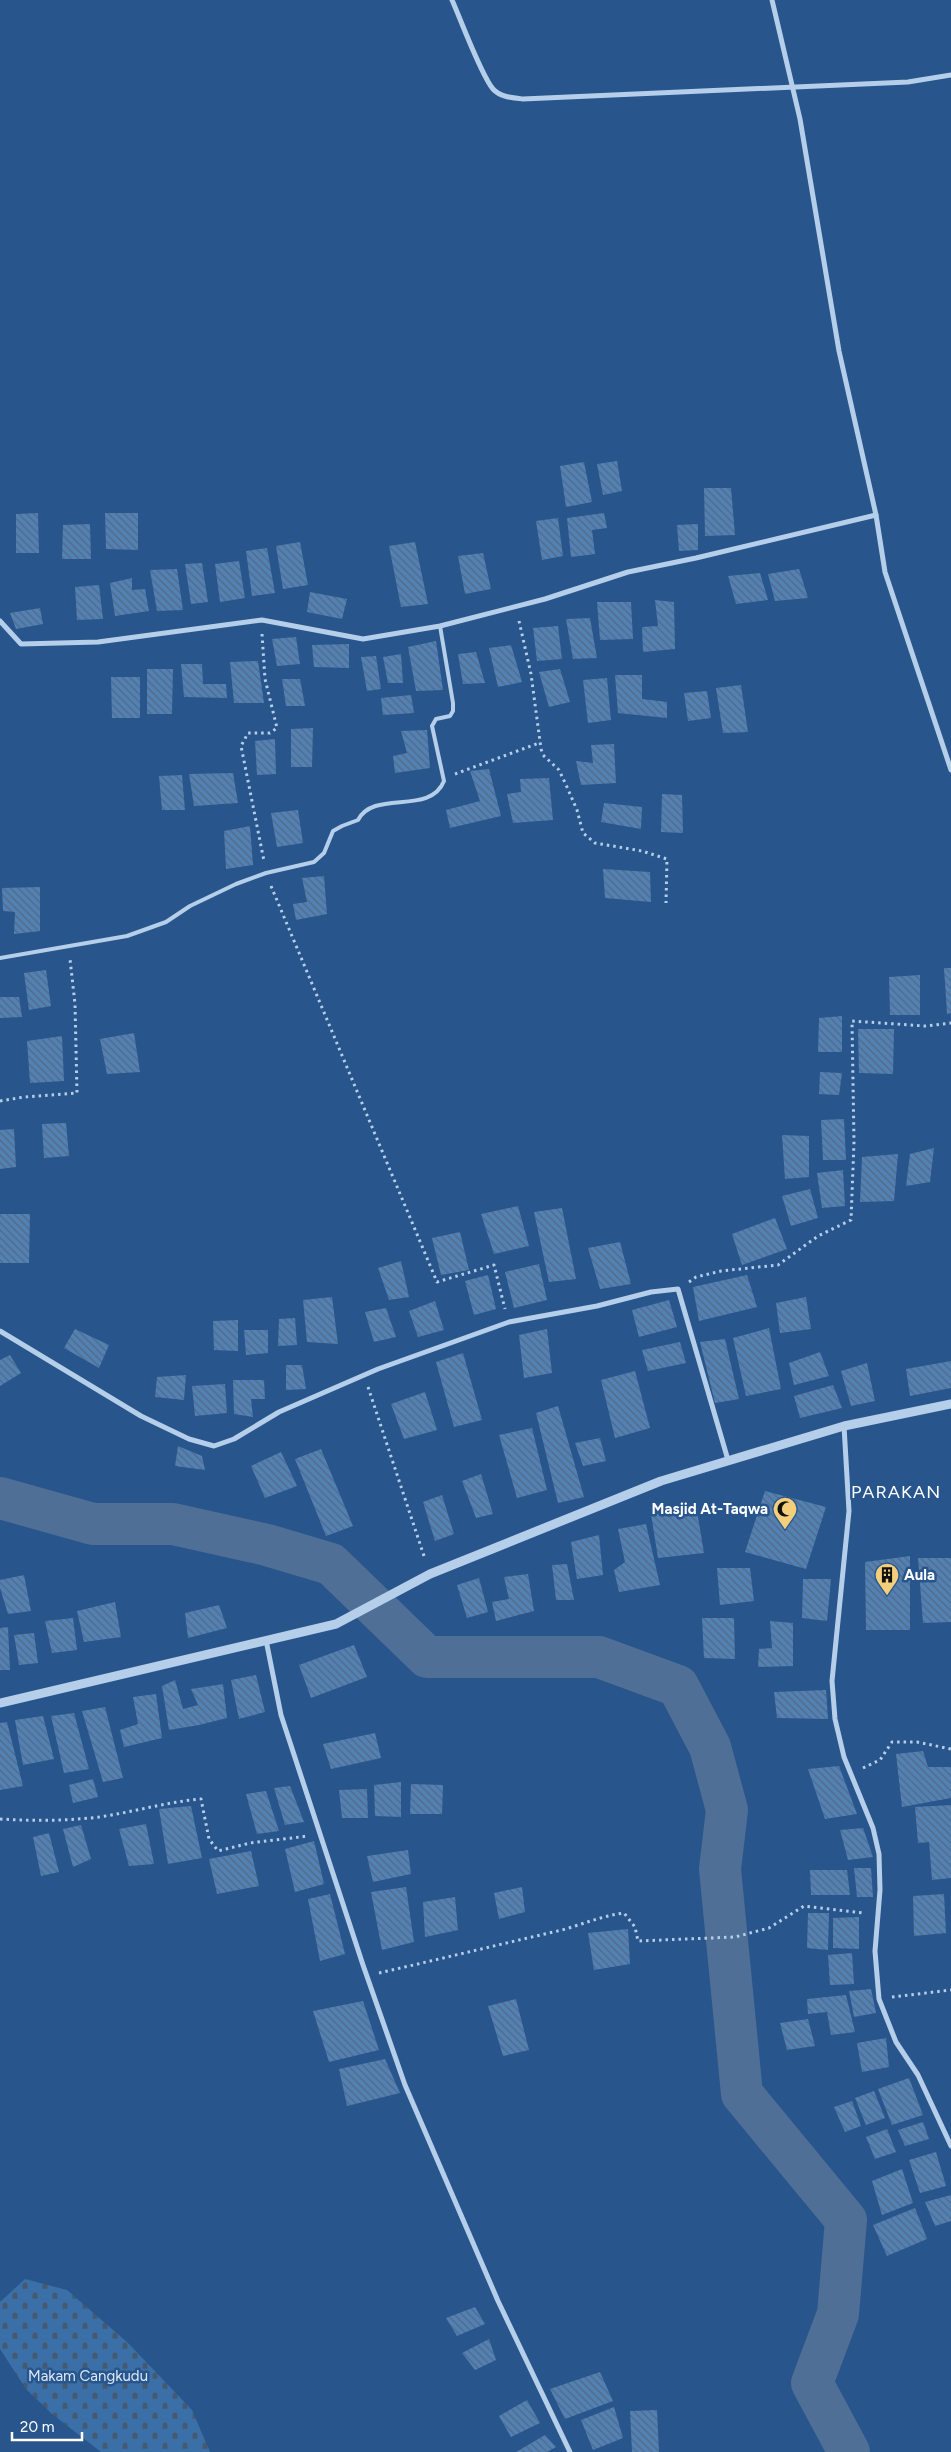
<svg xmlns="http://www.w3.org/2000/svg" width="951" height="2452" viewBox="0 0 951 2452" font-family="Figtree,sans-serif">
	<style>
		.cemetery { fill: url(#cemetery-stones) }
		.lines { fill: none; stroke-linecap: round; stroke-linejoin: round }
		.river { stroke: #4f6f96; stroke-width: 42 }
		.building { fill: url(#building-back-hatch) }
		.path { stroke: #b5ceea; stroke-width: 3; stroke-dasharray: 2.5 4; stroke-linecap: butt }
		.service { stroke: #b5ceea; stroke-width: 4 }
		.minor { stroke: #b5ceea; stroke-width: 5 }
		.tertiary { stroke: #b5ceea; stroke-width: 9 }
		.labels { text-anchor: middle; stroke-width: 5; stroke-linejoin: round; paint-order: stroke }
		.poi-label { font-size: 15px; font-weight: bold; fill: #fff; stroke: #27558c; text-anchor: end }
		.park-label { font-size: 15px; fill: #dae8f8; stroke: #27558c }
		.quarter-label { font-size: 18px; letter-spacing: 1px; fill: #fff; stroke: #27558c }
	</style>
	<defs>
		<pattern id="cemetery-stones" width="16" height="16" patternUnits="userSpaceOnUse" patternTransform="scale(1.25)"><rect width="16" height="16" fill="#3b6fa8"/><path d="M2 7V4a2 2 0 0 1 4 0v3zM10 15v-3a2 2 0 0 1 4 0v3z" fill="#455a71"/></pattern>
		<pattern id="building-back-hatch" width="6" height="6" patternUnits="userSpaceOnUse" patternTransform="scale(1.25)"><rect width="6" height="6" fill="#5381b4"/><path d="M-1 5l2 2M0 0l6 6M5-1l2 2" fill="none" stroke="#506985"/></pattern>
	</defs>
	<rect width="100%" height="100%" fill="#27558c"/>
	<polygon class="cemetery" points="25,2279 67,2290 127,2342 192,2410 210,2452 101,2452 52,2414 26,2389 0,2349 0,2302"/>
	<g class="lines">
		<polyline class="river" points="0,1498 93,1524 173,1524 267,1545 331,1564 427,1657 599,1657 678,1686 710,1747 727,1810 720,1869 742,2094 846,2220 838,2314 812,2383 849,2452"/>
	</g>
	<g class="building">
		<polygon points="617,461 622,491 603,495 597,464"/>
		<polygon points="584,462 592,502 566,507 560,466"/>
		<polygon points="704,488 731,488 735,535 705,536"/>
		<polygon points="38,513 39,553 16,553 16,514"/>
		<polygon points="105,513 138,513 138,550 106,549"/>
		<polygon points="604,513 607,528 592,530 595,554 571,557 567,518"/>
		<polygon points="558,518 563,556 542,560 536,521"/>
		<polygon points="90,524 91,559 62,559 63,525"/>
		<polygon points="698,524 698,550 679,551 677,525"/>
		<polygon points="300,542 308,585 283,589 276,546"/>
		<polygon points="415,542 428,604 401,607 389,546"/>
		<polygon points="267,548 275,593 252,596 246,551"/>
		<polygon points="483,553 491,589 465,594 458,556"/>
		<polygon points="239,561 245,598 220,602 215,564"/>
		<polygon points="202,563 208,602 191,604 185,564"/>
		<polygon points="177,569 183,610 157,611 150,570"/>
		<polygon points="799,569 808,598 775,601 768,574"/>
		<polygon points="760,573 768,600 736,604 728,576"/>
		<polygon points="132,578 132,590 145,589 149,611 115,616 110,583"/>
		<polygon points="99,585 103,619 77,620 75,587"/>
		<polygon points="310,592 347,599 342,619 307,612"/>
		<polygon points="655,600 674,602 675,649 643,652 642,627 658,626"/>
		<polygon points="597,602 631,602 633,639 600,640"/>
		<polygon points="40,608 43,624 16,629 10,613"/>
		<polygon points="590,618 597,658 573,659 566,619"/>
		<polygon points="558,626 562,659 537,661 533,628"/>
		<polygon points="296,637 300,664 277,666 272,639"/>
		<polygon points="436,641 443,690 416,691 408,647"/>
		<polygon points="349,644 349,668 314,667 312,645"/>
		<polygon points="511,645 522,682 498,687 489,648"/>
		<polygon points="476,652 485,683 463,684 458,654"/>
		<polygon points="401,654 403,683 388,683 383,657"/>
		<polygon points="376,656 381,689 367,691 361,657"/>
		<polygon points="258,661 264,703 234,703 230,662"/>
		<polygon points="181,664 202,664 203,684 226,684 227,698 184,697"/>
		<polygon points="147,669 173,669 172,714 147,714"/>
		<polygon points="560,669 570,702 549,707 539,672"/>
		<polygon points="615,675 642,675 642,699 667,702 667,718 618,713"/>
		<polygon points="111,677 140,677 140,718 112,718"/>
		<polygon points="607,678 611,720 588,723 583,680"/>
		<polygon points="282,679 300,679 305,706 286,706"/>
		<polygon points="741,685 748,732 723,733 716,688"/>
		<polygon points="707,691 711,718 688,721 684,693"/>
		<polygon points="411,695 414,713 383,715 381,698"/>
		<polygon points="313,728 312,767 291,767 291,729"/>
		<polygon points="427,730 430,768 395,773 393,756 407,753 401,731"/>
		<polygon points="275,739 276,774 257,775 255,741"/>
		<polygon points="614,744 616,783 581,785 576,761 593,763 591,745"/>
		<polygon points="489,769 501,816 450,828 446,810 480,801 470,771"/>
		<polygon points="233,773 238,803 194,806 189,774"/>
		<polygon points="182,775 185,810 162,810 159,776"/>
		<polygon points="549,778 553,820 513,823 507,794 521,792 520,779"/>
		<polygon points="662,794 682,795 683,833 661,832"/>
		<polygon points="604,803 642,807 641,829 601,822"/>
		<polygon points="298,810 303,843 277,847 271,813"/>
		<polygon points="250,826 253,865 226,869 224,831"/>
		<polygon points="603,869 650,872 651,902 605,898"/>
		<polygon points="324,876 327,914 296,920 293,904 307,902 302,878"/>
		<polygon points="40,887 40,931 14,934 15,912 3,911 2,888"/>
		<polygon points="944,968 951,968 951,1013 947,1014"/>
		<polygon points="46,970 51,1006 29,1010 24,973"/>
		<polygon points="920,975 920,1015 890,1015 889,977"/>
		<polygon points="0,997 19,997 22,1017 0,1018"/>
		<polygon points="842,1016 842,1052 818,1052 819,1018"/>
		<polygon points="858,1029 894,1029 893,1074 859,1073"/>
		<polygon points="134,1033 140,1072 107,1074 100,1039"/>
		<polygon points="62,1036 64,1081 30,1083 27,1041"/>
		<polygon points="820,1072 842,1073 839,1095 819,1094"/>
		<polygon points="844,1119 846,1160 823,1160 821,1120"/>
		<polygon points="66,1123 69,1156 44,1158 42,1124"/>
		<polygon points="14,1129 16,1167 0,1169 0,1130"/>
		<polygon points="782,1135 809,1136 809,1177 785,1179"/>
		<polygon points="934,1148 930,1182 906,1186 910,1154"/>
		<polygon points="898,1154 894,1201 860,1202 862,1157"/>
		<polygon points="843,1170 845,1206 822,1208 817,1173"/>
		<polygon points="810,1189 818,1218 791,1226 782,1196"/>
		<polygon points="518,1206 529,1246 494,1254 481,1214"/>
		<polygon points="562,1208 576,1279 549,1282 534,1212"/>
		<polygon points="0,1214 30,1214 29,1263 0,1263"/>
		<polygon points="775,1218 787,1249 742,1265 732,1234"/>
		<polygon points="460,1232 469,1270 441,1275 432,1238"/>
		<polygon points="620,1242 631,1284 600,1289 588,1248"/>
		<polygon points="401,1261 409,1297 389,1300 378,1268"/>
		<polygon points="539,1264 547,1300 514,1308 505,1272"/>
		<polygon points="488,1275 496,1309 474,1315 465,1281"/>
		<polygon points="747,1275 757,1307 699,1321 693,1287"/>
		<polygon points="332,1297 338,1344 307,1342 303,1300"/>
		<polygon points="806,1297 811,1329 780,1333 776,1303"/>
		<polygon points="669,1300 677,1327 639,1337 632,1310"/>
		<polygon points="435,1301 444,1330 418,1337 409,1311"/>
		<polygon points="386,1308 396,1337 374,1342 365,1312"/>
		<polygon points="295,1318 297,1345 278,1346 279,1319"/>
		<polygon points="238,1320 238,1351 214,1350 213,1321"/>
		<polygon points="769,1328 781,1389 746,1396 733,1338"/>
		<polygon points="75,1329 109,1345 99,1368 64,1348"/>
		<polygon points="547,1329 552,1373 524,1378 519,1335"/>
		<polygon points="244,1330 268,1330 268,1353 246,1355"/>
		<polygon points="725,1339 739,1399 715,1403 700,1342"/>
		<polygon points="680,1342 686,1363 648,1371 642,1350"/>
		<polygon points="820,1352 829,1376 794,1385 789,1363"/>
		<polygon points="463,1353 482,1420 454,1427 436,1362"/>
		<polygon points="10,1355 21,1373 0,1386 0,1360"/>
		<polygon points="951,1361 951,1388 910,1396 906,1369"/>
		<polygon points="867,1363 875,1401 851,1406 841,1371"/>
		<polygon points="286,1365 302,1365 306,1389 286,1390"/>
		<polygon points="635,1371 650,1428 615,1438 601,1380"/>
		<polygon points="186,1375 184,1400 155,1397 157,1377"/>
		<polygon points="233,1380 264,1380 265,1399 251,1399 253,1417 234,1414"/>
		<polygon points="225,1384 227,1413 195,1416 192,1386"/>
		<polygon points="833,1385 842,1408 800,1418 794,1396"/>
		<polygon points="425,1392 437,1430 404,1439 391,1404"/>
		<polygon points="558,1406 584,1497 558,1503 536,1413"/>
		<polygon points="532,1428 547,1490 517,1498 499,1435"/>
		<polygon points="600,1438 606,1461 583,1466 575,1443"/>
		<polygon points="178,1446 202,1456 205,1470 175,1466"/>
		<polygon points="321,1449 353,1526 326,1536 295,1459"/>
		<polygon points="281,1452 297,1486 265,1498 251,1466"/>
		<polygon points="481,1474 493,1514 476,1518 462,1481"/>
		<polygon points="765,1491 826,1507 806,1569 745,1552"/>
		<polygon points="442,1495 454,1534 435,1541 423,1502"/>
		<polygon points="696,1505 704,1553 658,1558 650,1508"/>
		<polygon points="646,1524 660,1585 619,1592 614,1570 625,1562 618,1529"/>
		<polygon points="599,1535 603,1575 577,1579 571,1542"/>
		<polygon points="910,1556 910,1630 866,1630 865,1562"/>
		<polygon points="918,1558 951,1558 951,1622 923,1623"/>
		<polygon points="567,1564 574,1600 556,1600 552,1565"/>
		<polygon points="717,1568 750,1568 754,1601 720,1605"/>
		<polygon points="528,1574 534,1611 496,1621 492,1602 509,1599 504,1577"/>
		<polygon points="24,1575 31,1611 8,1614 0,1588 0,1580"/>
		<polygon points="479,1578 488,1612 467,1618 457,1585"/>
		<polygon points="803,1579 831,1579 827,1621 802,1618"/>
		<polygon points="115,1602 121,1637 84,1642 77,1611"/>
		<polygon points="219,1605 227,1628 188,1638 185,1613"/>
		<polygon points="73,1618 77,1650 52,1653 45,1621"/>
		<polygon points="702,1618 734,1618 735,1659 704,1658"/>
		<polygon points="770,1621 793,1623 793,1666 758,1667 759,1649 772,1648"/>
		<polygon points="8,1627 10,1670 0,1670 0,1628"/>
		<polygon points="34,1633 38,1663 19,1665 14,1635"/>
		<polygon points="354,1645 367,1677 311,1698 299,1665"/>
		<polygon points="256,1675 265,1712 239,1719 231,1680"/>
		<polygon points="175,1680 183,1709 198,1705 191,1689 223,1684 227,1718 199,1725 169,1730 162,1686"/>
		<polygon points="826,1690 828,1719 777,1718 774,1692"/>
		<polygon points="156,1694 162,1738 124,1747 120,1730 138,1724 133,1697"/>
		<polygon points="105,1707 123,1778 103,1782 82,1711"/>
		<polygon points="74,1713 89,1769 64,1773 51,1716"/>
		<polygon points="43,1716 54,1759 23,1765 15,1720"/>
		<polygon points="7,1722 23,1786 0,1790 0,1723"/>
		<polygon points="375,1733 381,1758 331,1769 323,1744"/>
		<polygon points="923,1751 928,1767 951,1767 951,1798 902,1807 896,1754"/>
		<polygon points="839,1766 857,1814 825,1819 808,1769"/>
		<polygon points="93,1779 98,1797 73,1803 69,1785"/>
		<polygon points="401,1782 401,1817 375,1816 374,1785"/>
		<polygon points="411,1784 443,1785 442,1814 410,1814"/>
		<polygon points="290,1786 304,1822 285,1825 274,1788"/>
		<polygon points="367,1789 368,1818 342,1818 339,1790"/>
		<polygon points="266,1791 279,1831 257,1834 246,1794"/>
		<polygon points="951,1805 951,1878 932,1880 929,1842 918,1843 915,1807"/>
		<polygon points="191,1806 202,1858 168,1864 159,1809"/>
		<polygon points="146,1824 154,1864 129,1866 119,1829"/>
		<polygon points="81,1825 91,1859 73,1867 63,1829"/>
		<polygon points="863,1828 873,1857 848,1860 840,1830"/>
		<polygon points="49,1833 59,1872 41,1876 33,1837"/>
		<polygon points="314,1841 324,1884 295,1892 285,1849"/>
		<polygon points="408,1850 411,1874 373,1882 367,1856"/>
		<polygon points="251,1851 259,1886 217,1894 209,1859"/>
		<polygon points="854,1868 871,1868 873,1897 857,1897"/>
		<polygon points="810,1870 847,1870 850,1895 811,1895"/>
		<polygon points="406,1887 414,1942 382,1950 371,1892"/>
		<polygon points="522,1887 525,1912 499,1919 494,1893"/>
		<polygon points="330,1894 345,1954 320,1961 308,1899"/>
		<polygon points="944,1894 946,1933 914,1936 913,1896"/>
		<polygon points="455,1897 458,1930 425,1937 423,1902"/>
		<polygon points="808,1913 829,1913 828,1950 807,1948"/>
		<polygon points="859,1917 859,1949 833,1948 833,1918"/>
		<polygon points="628,1929 630,1964 594,1970 588,1933"/>
		<polygon points="852,1953 854,1984 830,1985 828,1955"/>
		<polygon points="871,1989 876,2013 854,2017 849,1991"/>
		<polygon points="846,1995 855,2032 831,2035 827,2012 808,2014 807,1999"/>
		<polygon points="516,1999 529,2050 503,2056 488,2006"/>
		<polygon points="363,2001 379,2050 329,2062 313,2011"/>
		<polygon points="808,2019 815,2046 787,2050 780,2023"/>
		<polygon points="886,2038 889,2067 862,2072 857,2043"/>
		<polygon points="385,2059 400,2093 347,2106 339,2069"/>
		<polygon points="909,2078 923,2115 892,2125 878,2089"/>
		<polygon points="874,2091 885,2118 866,2125 855,2098"/>
		<polygon points="852,2101 861,2126 845,2132 834,2107"/>
		<polygon points="923,2122 929,2139 905,2146 898,2130"/>
		<polygon points="887,2129 896,2152 875,2159 866,2137"/>
		<polygon points="936,2152 946,2186 920,2193 909,2160"/>
		<polygon points="902,2169 913,2203 882,2215 872,2181"/>
		<polygon points="951,2195 951,2221 935,2226 925,2202"/>
		<polygon points="915,2208 927,2239 887,2256 873,2225"/>
		<polygon points="475,2307 485,2324 457,2336 446,2318"/>
		<polygon points="489,2339 496,2360 475,2370 462,2353"/>
		<polygon points="600,2372 613,2401 565,2419 550,2389"/>
		<polygon points="527,2400 540,2423 511,2437 499,2416"/>
		<polygon points="614,2407 623,2438 593,2450 581,2420"/>
		<polygon points="657,2410 659,2452 632,2452 630,2411"/>
		<polygon points="545,2435 556,2447 547,2452 516,2452"/>
	</g>
	<g class="lines">
		<g class="path">
			<polyline points="519,621 531,674 541,749 543,755 559,770 567,787 577,810 583,833 595,843 642,851 667,859 666,903"/>
			<polyline points="262,634 265,679 277,728 270,733 248,733 241,746 264,861"/>
			<polyline points="455,774 539,743"/>
			<polyline points="271,886 437,1282 494,1265 505,1309"/>
			<polyline points="0,1101 24,1097 77,1093 75,1004 70,959"/>
			<polyline points="689,1282 696,1277 721,1271 778,1265 818,1236 851,1220 854,1142 852,1021 925,1026 951,1023"/>
			<polyline points="368,1387 425,1559"/>
			<polyline points="863,1768 880,1760 892,1742 917,1742 951,1749"/>
			<path d="M0,1819C33,1821 66,1821 99,1817C134,1812 166,1802 201,1799L209,1839L218,1851L250,1843L308,1836"/>
			<path d="M379,1973C440,1959 501,1944 562,1930C583,1924 602,1916 624,1913L635,1927L638,1941L735,1937L769,1928L804,1906L863,1913"/>
			<polyline points="892,1997 951,1990"/>
		</g>
		<path class="service" d="M0,958L127,936L166,922L190,906L236,884L266,873L314,862L324,853L333,831L342,826L358,820C374,789 430,816 444,781L432,726L436,719L450,716L453,711V703L440,626"/>
		<g class="minor">
			<path d="M452,0C461,20 481,75 493,89C500,97 513,98 523,99L908,82L951,75"/>
			<polyline points="772,0 800,119 839,351 876,515 885,572 951,770"/>
			<polyline points="0,621 21,644 98,642 262,620 363,639 440,626 545,599 628,572 696,558 876,515"/>
			<polyline points="0,1331 141,1416 189,1439 214,1446 234,1439 279,1412 378,1369 509,1322 597,1306 651,1292 678,1289 728,1460"/>
			<polyline points="844,1426 849,1511 832,1681 835,1719 844,1757 873,1828 879,1854 880,1890 875,1951 879,1999 896,2042 918,2075 951,2146"/>
			<polyline points="266,1640 281,1715 363,1965 405,2085 498,2301 570,2452"/>
		</g>
		<polyline class="tertiary" points="0,1703 336,1624 430,1574 661,1481 844,1426 951,1404"/>
	</g>
	<defs>
		<symbol id="mosque-pin" viewBox="-11 -11 22 30"><path d="M0 17L-7.5 6A9.5 9.5 0 1 1 7.5 6Z" fill="#f3ce7b" stroke="#27558c"/><path d="M3.5-4.9A6 6 0 1 0 3.5 4.9A5 5 0 1 1 3.5-4.9Z" fill="#111"/></symbol>
		<symbol id="building-pin" viewBox="-11 -11 22 30"><path d="M0 17L-7.5 6A9.5 9.5 0 1 1 7.5 6Z" fill="#f3ce7b" stroke="#27558c"/><path d="M-4-6H4V6H1V3H-1V6H-4ZM-2.5-4.3h1.7v1.8h-1.7ZM.8-4.3h1.7v1.8H.8ZM-2.5-1h1.7V.8h-1.7ZM.8-1h1.7V.8H.8Z" fill="#111"/></symbol>
	</defs>
	<g fill-rule="evenodd">
		<use href="#mosque-pin" x="771" y="1495" width="28" height="38"/>
		<use href="#building-pin" x="873" y="1561" width="28" height="38"/>
	</g>
	<g class="labels">
		<g class="poi-label">
			<text x="768" y="1514">Masjid At-Taqwa</text>
			<text x="904" y="1580" text-anchor="start">Aula</text>
		</g>
		<g class="park-label">
			<text x="88" y="2381">Makam Cangkudu</text>
		</g>
		<g class="quarter-label">
			<text x="896" y="1498">PARAKAN</text>
		</g>
	</g>
	<path d="M12 2432v8h70v-8" fill="none" stroke="#ffffff" stroke-width="2.5"/>
	<text x="20" y="2432" font-size="15" fill="#ffffff" stroke="#27558c" stroke-width="4" paint-order="stroke">20 m</text>
</svg>
